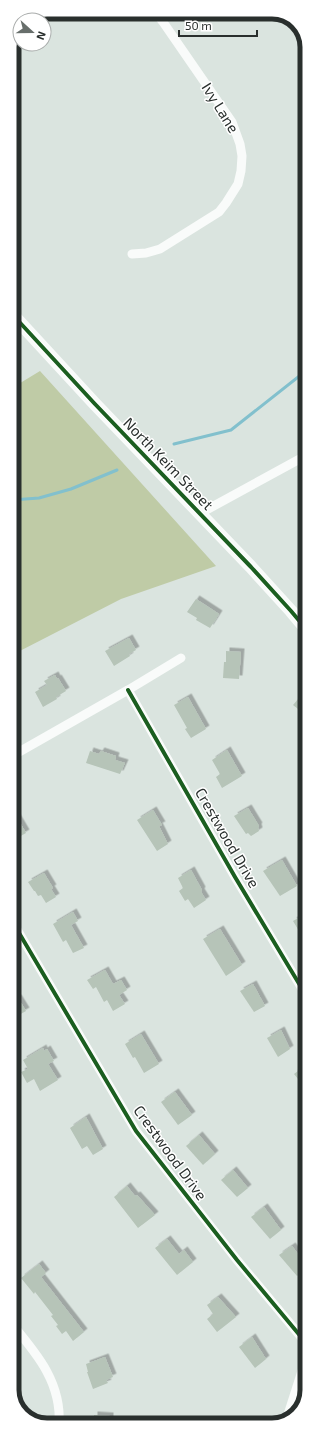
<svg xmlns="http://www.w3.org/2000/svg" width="319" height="1437" viewBox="0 0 319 1437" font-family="'Exo 2',sans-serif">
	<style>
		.forest { fill: #bfcba6 }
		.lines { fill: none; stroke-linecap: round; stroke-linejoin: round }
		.stream { stroke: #82c0cd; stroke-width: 3 }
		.building { fill: #b6c4b8; filter: url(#shadow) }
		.street { stroke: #f9fbfa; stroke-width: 9 }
		.secondary { stroke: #f9fbfa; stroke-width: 13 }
		.cycleway-casing { stroke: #fff; stroke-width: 6 }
		.cycleway { stroke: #1b5e20; stroke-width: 4 }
		.labels { text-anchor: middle; stroke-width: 3; stroke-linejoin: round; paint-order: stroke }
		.street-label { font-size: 15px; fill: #292f2d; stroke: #fff }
		.rim { fill: none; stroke: #292f2d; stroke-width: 5 }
	</style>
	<defs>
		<filter id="shadow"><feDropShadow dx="3.5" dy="-3.5" stdDeviation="0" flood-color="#0004"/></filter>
	</defs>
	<rect width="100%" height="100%" fill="#dae4df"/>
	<polygon class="forest" points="40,371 216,566 121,599 12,655 12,388"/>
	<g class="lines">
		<g class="stream">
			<polyline points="174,444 231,430 307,370"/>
			<polyline points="12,500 39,498 71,489 117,470"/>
		</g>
	</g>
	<g class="building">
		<polygon points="196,599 219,614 210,628 196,620 197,618 187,612"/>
		<polygon points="129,638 136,650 129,654 130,656 114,666 105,651"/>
		<polygon points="226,651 241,652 239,679 223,678 224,662 226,662"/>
		<polygon points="55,675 57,679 58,678 66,691 56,697 57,699 43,707 35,692 47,685 44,681"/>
		<polygon points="307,689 307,716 293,705"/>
		<polygon points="188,697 206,729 191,738 185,729 187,728 174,705"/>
		<polygon points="227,750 242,776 222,788 216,777 220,774 212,760"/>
		<polygon points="90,751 99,754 101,751 116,756 115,760 125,763 120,774 86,763"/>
		<polygon points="248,808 259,826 258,827 259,831 251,836 248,833 246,834 234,816"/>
		<polygon points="12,809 26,833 12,841"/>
		<polygon points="153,810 162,825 159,826 168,844 157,851 137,820"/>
		<polygon points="282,860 297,886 280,896 263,871"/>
		<polygon points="191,870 202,890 201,892 206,900 194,908 188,899 185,901 179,891 183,888 178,878"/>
		<polygon points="44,873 53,888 51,889 56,897 46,903 41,895 38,896 35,891 34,891 28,882"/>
		<polygon points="73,912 78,921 71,925 84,948 73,953 66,940 63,942 53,924"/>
		<polygon points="307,913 307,941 301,930 299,931 293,921"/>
		<polygon points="220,929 242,965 226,976 203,939"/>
		<polygon points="105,970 113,984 121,980 127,990 119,995 125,1004 113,1011 107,1000 104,1002 96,987 93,989 87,980"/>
		<polygon points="253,984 265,1006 254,1012 240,991"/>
		<polygon points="18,998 26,1011 12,1019 12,1001"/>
		<polygon points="281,1030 290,1049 278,1057 267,1038"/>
		<polygon points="141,1034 159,1064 144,1073 135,1057 133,1058 125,1044"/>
		<polygon points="43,1048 44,1051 47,1049 54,1061 48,1064 58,1080 40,1091 34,1079 27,1083 21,1072 28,1069 23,1060"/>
		<polygon points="307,1064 307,1090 294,1074"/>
		<polygon points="175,1092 192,1115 178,1125 161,1102"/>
		<polygon points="86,1117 103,1149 93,1155 87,1146 82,1149 70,1128"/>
		<polygon points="199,1135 215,1154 203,1165 186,1146"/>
		<polygon points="233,1170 248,1188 237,1197 221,1180"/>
		<polygon points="127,1186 135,1196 137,1195 155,1215 138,1228 114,1197"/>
		<polygon points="264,1207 281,1230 270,1239 251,1217"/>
		<polygon points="167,1239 179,1254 184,1250 193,1262 177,1275 155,1248"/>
		<polygon points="292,1246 307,1266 307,1268 297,1276 279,1255"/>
		<polygon points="39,1264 46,1273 41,1277 84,1332 73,1341 66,1331 62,1334 56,1326 58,1325 51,1316 53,1315 35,1292 34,1294 21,1278"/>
		<polygon points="218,1297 236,1317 217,1332 207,1319 213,1314 207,1305"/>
		<polygon points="252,1337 266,1359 255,1368 239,1347"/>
		<polygon points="105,1357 113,1377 106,1380 108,1383 93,1389 87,1372 88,1372 86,1364"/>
		<polygon points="94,1415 110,1416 110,1425 94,1425"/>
	</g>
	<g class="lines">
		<g class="street">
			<polyline points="32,20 49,12"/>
			<polyline points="132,254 146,253 160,249 219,212 226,203 238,184 241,171 242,156 240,144 232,122 163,22 157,14 153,12"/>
			<polyline points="199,514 307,455"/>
			<polyline points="128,690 235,877 307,997"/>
			<polyline points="12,756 128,690 181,658"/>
			<polyline points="12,921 136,1131 237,1260 302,1338 307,1340"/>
			<path d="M12,1324C37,1354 62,1383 59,1425"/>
		</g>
		<g class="secondary">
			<polyline points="12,314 94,403 251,567 291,611 307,630"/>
			<polyline points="289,1418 307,1362"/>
		</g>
		<defs>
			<g id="cycleway">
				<polyline points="12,314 94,403 251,567 291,611 307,630"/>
				<polyline points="128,690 235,877 307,997"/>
				<polyline points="12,921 136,1131 237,1260 302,1338 307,1340"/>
			</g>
		</defs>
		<use href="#cycleway" class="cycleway-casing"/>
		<use href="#cycleway" class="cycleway"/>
	</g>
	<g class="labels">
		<g class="street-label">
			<text transform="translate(220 108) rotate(58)" y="5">Ivy Lane</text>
			<text transform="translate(168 464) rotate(46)" y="5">North Keim Street</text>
			<text transform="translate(227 838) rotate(60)" y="5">Crestwood Drive</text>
			<text transform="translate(170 1153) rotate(54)" y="5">Crestwood Drive</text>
		</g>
	</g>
	<path d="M0 0H319V1437H0ZM47 19H272A28 28 0 0 1 300 47V1390A28 28 0 0 1 272 1418H47A28 28 0 0 1 19 1390V47A28 28 0 0 1 47 19Z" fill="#fff" fill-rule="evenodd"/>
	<path class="rim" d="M47 19H272A28 28 0 0 1 300 47V1390A28 28 0 0 1 272 1418H47A28 28 0 0 1 19 1390V47A28 28 0 0 1 47 19Z"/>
	<g transform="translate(32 32) rotate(111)"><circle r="19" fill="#ffffff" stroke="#a9acab"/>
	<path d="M0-3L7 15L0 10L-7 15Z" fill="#676e6b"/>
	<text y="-6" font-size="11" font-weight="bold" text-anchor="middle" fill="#292f2d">N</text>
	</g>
	<path d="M179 30v6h78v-6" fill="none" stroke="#292f2d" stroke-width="2"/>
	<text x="185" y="30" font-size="12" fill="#292f2d" stroke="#ffffff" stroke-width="3" paint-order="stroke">50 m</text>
</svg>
